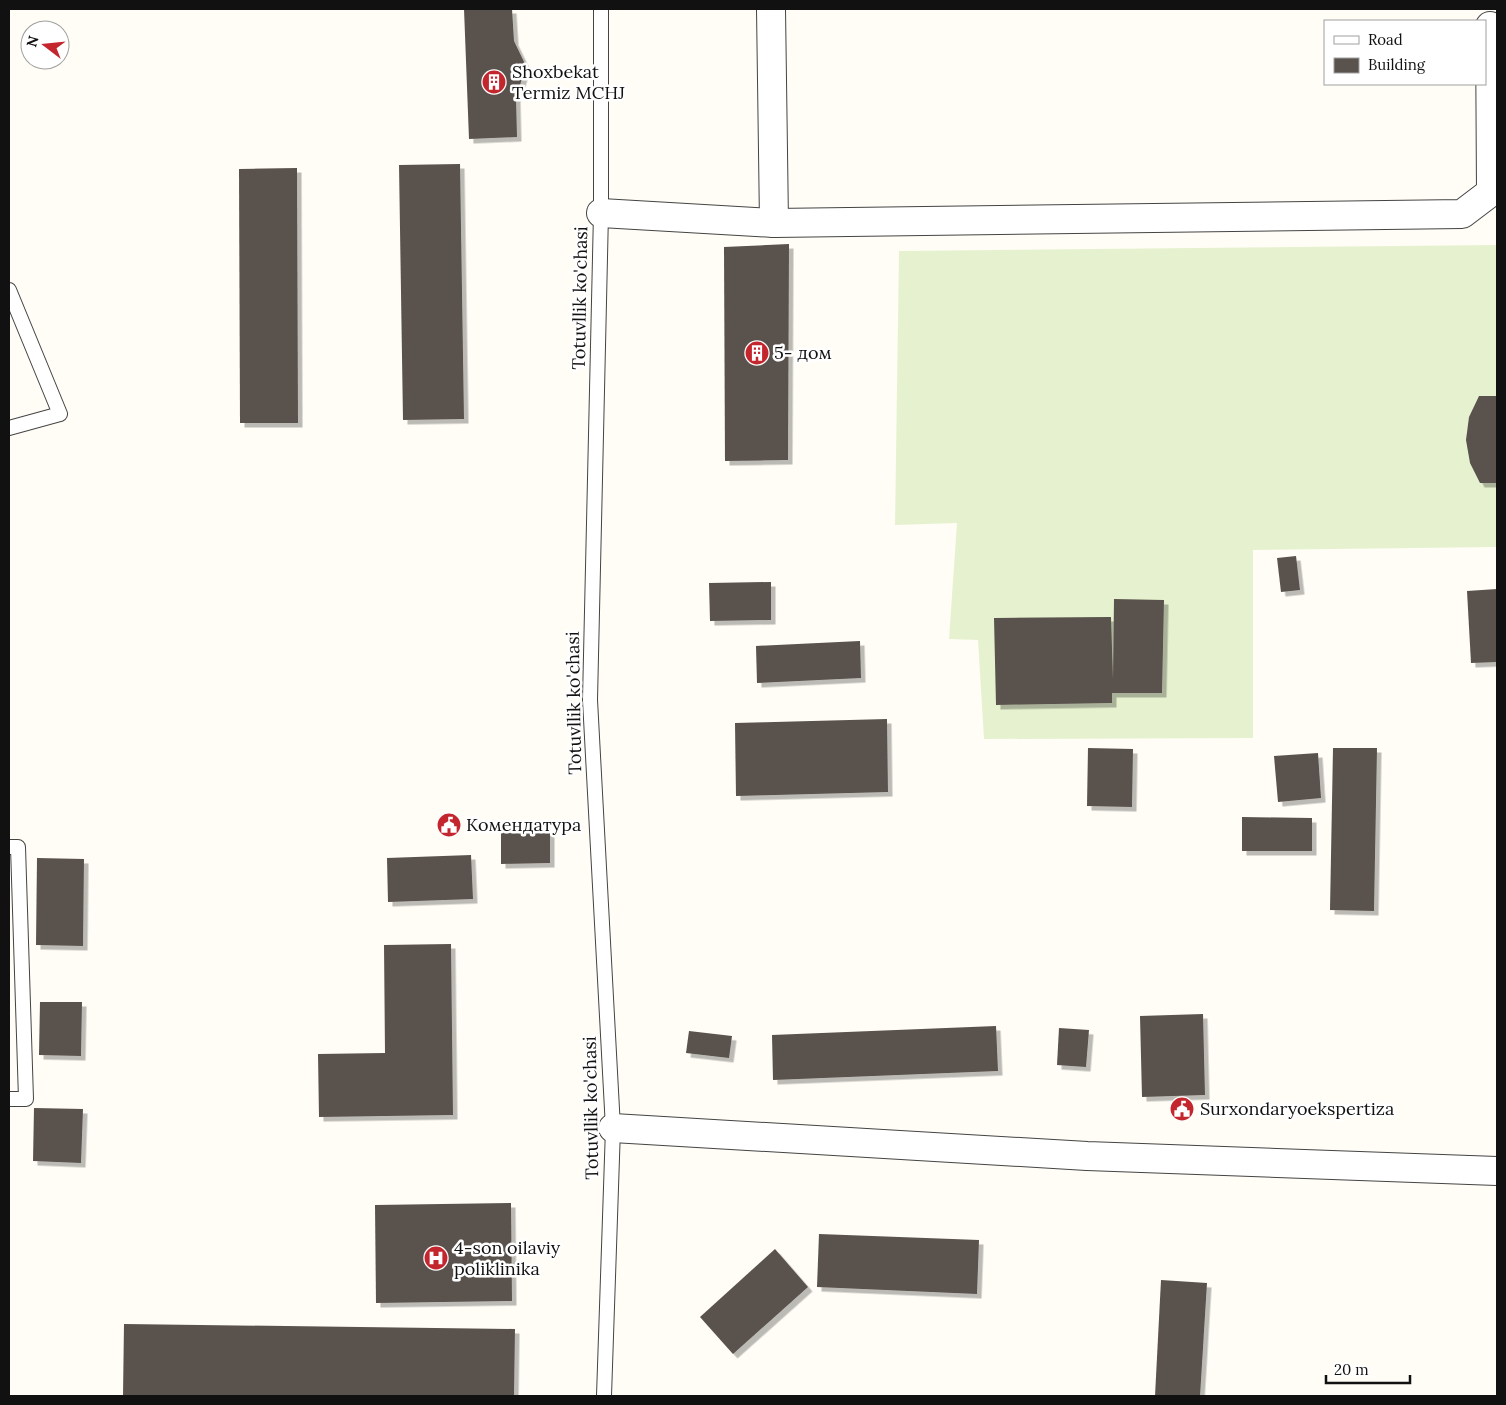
<svg xmlns="http://www.w3.org/2000/svg" width="1506" height="1405" viewBox="0 0 1506 1405" font-family="Lora,serif">
	<style>
		.pitch { fill: #e6f2cf }
		.building { fill: #5a524d; filter: url(#shadow) }
		.lines { fill: none; stroke-linecap: round; stroke-linejoin: round }
		.service-casing { stroke: #444; stroke-width: 16 }
		.minor-casing { stroke: #444; stroke-width: 30 }
		.service { stroke: #fff; stroke-width: 14 }
		.minor { stroke: #fff; stroke-width: 28 }
		.labels { text-anchor: middle; stroke-width: 5; stroke-linejoin: round; paint-order: stroke }
		.poi-label { font-size: 18px; fill: #111; stroke: #fff; text-anchor: start }
		.street-label { font-size: 18px; fill: #111; stroke: #fff }
	</style>
	<defs>
		<filter id="shadow"><feDropShadow dx="4.5" dy="4.5" stdDeviation="0" flood-color="#0004"/></filter>
	</defs>
	<rect width="100%" height="100%" fill="#fffdf5"/>
	<polygon class="pitch" points="1497,245 1497,547 1253,550 1253,738 984,739 978,640 949,639 957,523 895,525 899,251"/>
	<g class="building">
		<polygon points="464,9 512,9 514,41 526,66 516,98 517,137 469,139"/>
		<polygon points="460,164 464,419 403,420 399,165"/>
		<polygon points="297,168 298,423 240,423 239,169"/>
		<polygon points="789,244 788,460 725,461 724,247"/>
		<polygon points="1479,396 1497,396 1497,483 1480,483 1470,463 1466,440 1469,417"/>
		<polygon points="1296,556 1300,590 1281,592 1277,558"/>
		<polygon points="771,582 771,620 710,621 709,583"/>
		<polygon points="1497,589 1497,662 1471,663 1467,591"/>
		<polygon points="1114,599 1164,600 1162,693 1112,693 1112,703 996,705 994,618 1111,617 1113,679"/>
		<polygon points="860,641 861,678 757,683 756,646"/>
		<polygon points="887,719 888,792 736,796 735,723"/>
		<polygon points="1088,748 1133,749 1132,807 1087,806"/>
		<polygon points="1333,748 1377,748 1374,911 1330,910"/>
		<polygon points="1318,753 1321,798 1278,802 1274,756"/>
		<polygon points="1242,817 1312,818 1312,851 1242,851"/>
		<polygon points="501,831 550,831 550,863 501,864"/>
		<polygon points="471,855 473,899 388,902 387,858"/>
		<polygon points="37,858 84,859 83,946 36,945"/>
		<polygon points="451,944 453,1115 319,1117 318,1054 385,1053 384,945"/>
		<polygon points="40,1002 82,1002 81,1056 39,1055"/>
		<polygon points="1203,1014 1205,1095 1142,1097 1140,1016"/>
		<polygon points="996,1026 998,1071 773,1080 772,1035"/>
		<polygon points="1059,1028 1089,1030 1086,1067 1057,1065"/>
		<polygon points="689,1031 732,1036 729,1058 686,1053"/>
		<polygon points="34,1108 83,1109 81,1163 33,1161"/>
		<polygon points="511,1203 512,1301 376,1303 375,1205"/>
		<polygon points="819,1234 979,1240 977,1294 817,1287"/>
		<polygon points="775,1249 808,1287 733,1354 700,1317"/>
		<polygon points="1161,1280 1207,1283 1200,1396 1155,1396"/>
		<polygon points="124,1324 515,1329 514,1396 123,1396"/>
	</g>
	<g class="lines">
		<defs>
			<g id="service">
				<polyline points="601,9 601,213 590,700 613,1128 604,1396"/>
				<polyline points="9,290 60,414 9,428"/>
				<polyline points="9,847 18,847 26,1099 9,1099"/>
			</g>
			<g id="minor">
				<polyline points="771,9 774,223"/>
				<polyline points="601,213 774,223 1462,214 1491,192 1490,26"/>
				<polyline points="613,1128 1087,1156 1497,1171"/>
			</g>
		</defs>
		<use href="#service" class="service-casing"/>
		<use href="#minor" class="minor-casing"/>
		<use href="#service" class="service"/>
		<use href="#minor" class="minor"/>
	</g>
	<defs>
		<symbol id="building-disc" viewBox="-11 -11 22 22"><circle r="9.5" fill="#c4262e" stroke="#fff"/><path d="M-4-6H4V6H1V3H-1V6H-4ZM-2.5-4.3h1.7v1.8h-1.7ZM.8-4.3h1.7v1.8H.8ZM-2.5-1h1.7V.8h-1.7ZM.8-1h1.7V.8H.8Z" fill="#fff"/></symbol>
		<symbol id="civic-disc" viewBox="-11 -11 22 22"><circle r="9.5" fill="#c4262e" stroke="#fff"/><path d="M-.6-6.5H3V-4.5H.6V-3L4-1V1h2V6H-6V1h2V-1L-.6-3ZM-1.2 2.5V6h2.4V2.5Z" fill="#fff"/></symbol>
		<symbol id="hospital-disc" viewBox="-11 -11 22 22"><circle r="9.5" fill="#c4262e" stroke="#fff"/><path d="M-5-5h3v3.5h4V-5h3V5h-3V1.5h-4V5h-3Z" fill="#fff"/></symbol>
	</defs>
	<g fill-rule="evenodd">
		<use href="#building-disc" x="480" y="68" width="28" height="28"/>
		<use href="#building-disc" x="743" y="339" width="28" height="28"/>
		<use href="#civic-disc" x="435" y="811" width="28" height="28"/>
		<use href="#civic-disc" x="1168" y="1095" width="28" height="28"/>
		<use href="#hospital-disc" x="422" y="1244" width="28" height="28"/>
	</g>
	<g class="labels">
		<g class="poi-label">
			<text x="512" y="78">Shoxbekat<tspan x="512" dy="21">Termiz MCHJ</tspan></text>
			<text x="774" y="359">5- дом</text>
			<text x="466" y="831">Комендатура</text>
			<text x="1200" y="1115">Surxondaryoekspertiza</text>
			<text x="454" y="1254">4-son oilaviy<tspan x="454" dy="21">poliklinika</tspan></text>
		</g>
		<g class="street-label">
			<text transform="translate(580 298) rotate(-89)" y="6">Totuvllik ko'chasi</text>
			<text transform="translate(574 703) rotate(-91)" y="6">Totuvllik ko'chasi</text>
			<text transform="translate(591 1108) rotate(-91)" y="6">Totuvllik ko'chasi</text>
		</g>
	</g>
	<rect width="1506" height="1405" fill="none" stroke="#111111" stroke-width="20"/>
	<rect x="1324" y="20" width="162" height="65" fill="#ffffff" stroke="#a0a0a0"/>
	<rect x="1334" y="36" width="25" height="8" fill="#ffffff" stroke="#a0a0a0"/>
	<text x="1368" y="45" font-size="15" fill="#111111">Road</text>
	<rect x="1334" y="58" width="25" height="15" fill="#5a524d" stroke="#a0a0a0"/>
	<text x="1368" y="70" font-size="15" fill="#111111">Building</text>
	<g transform="translate(45 45) rotate(286)"><circle r="24" fill="#ffffff" stroke="#a0a0a0"/>
	<path d="M0-4L9 19L0 12L-9 19Z" fill="#c4262e"/>
	<text y="-8" font-size="14" font-weight="bold" text-anchor="middle" fill="#111111">N</text>
	</g>
	<path d="M1326 1375v8h84v-8" fill="none" stroke="#111111" stroke-width="2.5"/>
	<text x="1334" y="1375" font-size="15" fill="#111111" stroke="#ffffff" stroke-width="4" paint-order="stroke">20 m</text>
</svg>
